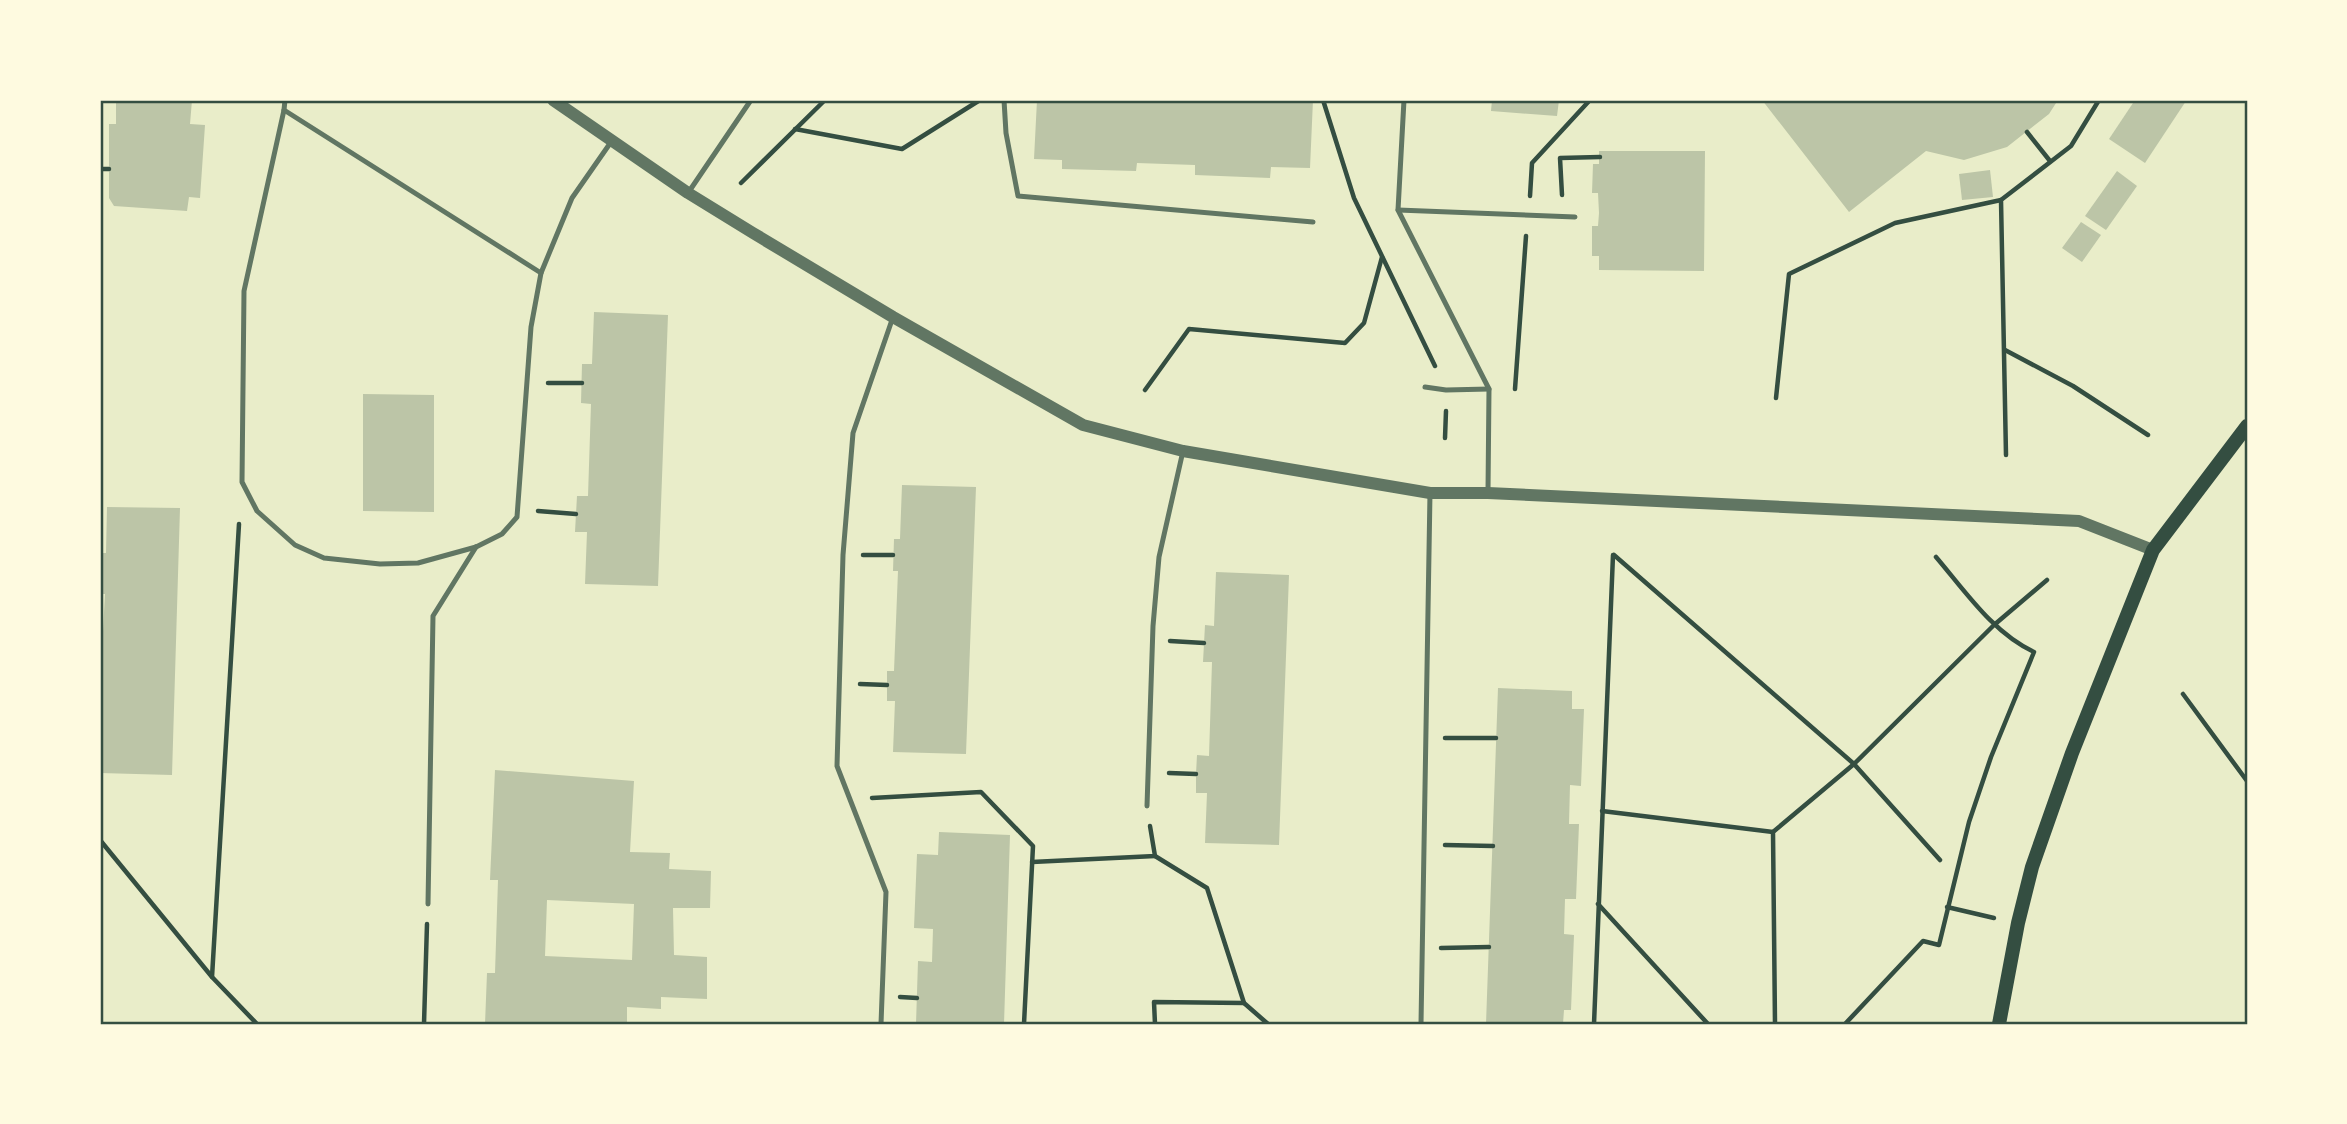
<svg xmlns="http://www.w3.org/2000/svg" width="2347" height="1124" viewBox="0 0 2347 1124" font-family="'Roboto Condensed',sans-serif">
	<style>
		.building { fill: #bcc5a7; fill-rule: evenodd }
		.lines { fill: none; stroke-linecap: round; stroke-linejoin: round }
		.path { stroke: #344e41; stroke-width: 4.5 }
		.service { stroke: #617663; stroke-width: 5 }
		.tertiary { stroke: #617663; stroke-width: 12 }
		.secondary { stroke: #344e41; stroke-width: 14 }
		.neatline { fill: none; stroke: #344e41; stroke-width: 2.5 }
	</style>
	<rect width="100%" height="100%" fill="#e9edc9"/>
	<g class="building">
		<polygon points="116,100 192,100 190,124 205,125 200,198 189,197 187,211 114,206 109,198 109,124 116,124"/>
		<polygon points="1037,100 1313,100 1310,168 1271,167 1270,178 1195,175 1195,165 1137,163 1136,171 1062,169 1062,160 1034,159"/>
		<polygon points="1492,100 1559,100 1557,116 1491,111"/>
		<polygon points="1762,100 2058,100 2049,114 2007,147 1964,160 1926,151 1849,212"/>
		<polygon points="2135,100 2186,101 2145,163 2109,139"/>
		<polygon points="1599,151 1705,151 1704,271 1599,270 1599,256 1592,256 1592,226 1598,226 1599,213 1598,193 1592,193 1593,164 1599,164"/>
		<polygon points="1990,170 1993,197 1962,200 1959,174"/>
		<polygon points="2117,171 2137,186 2106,230 2085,216"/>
		<polygon points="2081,222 2101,235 2082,262 2062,248"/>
		<polygon points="594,312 668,315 658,586 585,584 587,532 575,532 577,496 588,496 591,404 581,403 582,364 592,364"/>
		<polygon points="363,394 434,395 434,512 363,511"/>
		<polygon points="902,485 976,487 966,754 893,752 895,701 887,701 887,671 894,671 898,571 893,571 894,539 900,539"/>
		<polygon points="107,507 180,508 172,775 100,773 102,723 100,723 100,687 105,594 100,594 100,553 106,553"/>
		<polygon points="1216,572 1289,575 1279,845 1205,843 1207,793 1196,793 1196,774 1197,755 1209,756 1212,662 1203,662 1205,625 1214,626"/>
		<polygon points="1498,688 1572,691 1572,709 1584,709 1581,786 1570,785 1569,824 1579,824 1576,899 1565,899 1564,934 1574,935 1571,1010 1564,1010 1563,1024 1486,1024"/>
		<path d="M495,770L634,781L630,852L670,853L669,869L711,871L710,908H673L674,955L707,957V999L661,997V1009L627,1007V1024H485L487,973H495L498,880H490ZM547,900L634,904L632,960L545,956Z"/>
		<polygon points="939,832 1010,835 1004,1024 916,1024 918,961 932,962 933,929 914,928 917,854 938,855"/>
	</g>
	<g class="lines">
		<g class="path">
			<polyline points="1323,100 1354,198 1435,366"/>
			<polyline points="795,129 902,149 980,100"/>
			<polyline points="2027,132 2050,161"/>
			<polyline points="100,169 109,169"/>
			<polyline points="741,183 825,100"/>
			<polyline points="1562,195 1560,158 1600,157"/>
			<polyline points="1530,196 1532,163 1590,100"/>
			<polyline points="2005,350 2073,386 2148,435"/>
			<polyline points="548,383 582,383"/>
			<polyline points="1515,389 1526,236"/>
			<polyline points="1145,390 1189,329 1345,343 1364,323 1382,257"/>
			<polyline points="1776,398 1789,274 1895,223 2001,200"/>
			<polyline points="1445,438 1446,411"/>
			<polyline points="2006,455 2001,200 2071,146 2099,100"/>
			<polyline points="538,511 576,514"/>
			<polyline points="863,555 893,555"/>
			<polyline points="1614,555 1854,764 1940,860"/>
			<polyline points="1170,641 1204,643"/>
			<polyline points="860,684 887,685"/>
			<polyline points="2183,694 2247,781"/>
			<polyline points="1445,738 1496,738"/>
			<polyline points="1169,773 1196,774"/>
			<polyline points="872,798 981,792 1033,846 1024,1024"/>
			<polyline points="1602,811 1773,832"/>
			<polyline points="100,840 212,977 257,1024"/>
			<polyline points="1445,845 1493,846"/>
			<polyline points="1155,856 1207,888 1244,1003 1268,1024"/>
			<polyline points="1032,862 1155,856 1150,826"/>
			<polyline points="1598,904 1708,1024"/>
			<polyline points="1947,907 1994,918"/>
			<polyline points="1441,948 1489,947"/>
			<polyline points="212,977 239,524"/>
			<polyline points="900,997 917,998"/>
			<polyline points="424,1024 427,924"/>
			<polyline points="1155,1024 1154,1002 1244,1003"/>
			<polyline points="1594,1024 1613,555"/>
			<polyline points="1775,1024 1773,832 1854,764 1994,625 2047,580"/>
			<path d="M1845,1024L1923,941L1939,945L1969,822L1991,757L2034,652C1993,633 1965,591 1936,557"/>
		</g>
		<g class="service">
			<polyline points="285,100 284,110 244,291 242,482 257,511 295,545 324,558 380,564 418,563 476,547 502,534 517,517 531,327 541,273 572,198 611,142"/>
			<polyline points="1004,100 1006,133 1018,196 1313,222"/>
			<polyline points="1404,100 1398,210 1489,389 1488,491"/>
			<polyline points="284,110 541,273"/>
			<polyline points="688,193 751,100"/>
			<polyline points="1398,210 1575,217"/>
			<polyline points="1425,387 1446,390 1489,389"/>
			<polyline points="1147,806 1153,626 1159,557 1183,451"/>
			<polyline points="428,904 433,616 476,547"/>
			<polyline points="881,1024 886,892 837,766 843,555 853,433 893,317"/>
			<polyline points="1421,1024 1430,493"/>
		</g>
		<polyline class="tertiary" points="553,100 688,193 753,233 893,317 1083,425 1183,451 1430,493 1488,493 2079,521 2153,550"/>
		<polyline class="secondary" points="1999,1024 2018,923 2032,867 2072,753 2153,550 2247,426"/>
	</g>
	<rect width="2347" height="1124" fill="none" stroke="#fefae0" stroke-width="203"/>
	<rect x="102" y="102" width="2144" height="921" class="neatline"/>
</svg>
